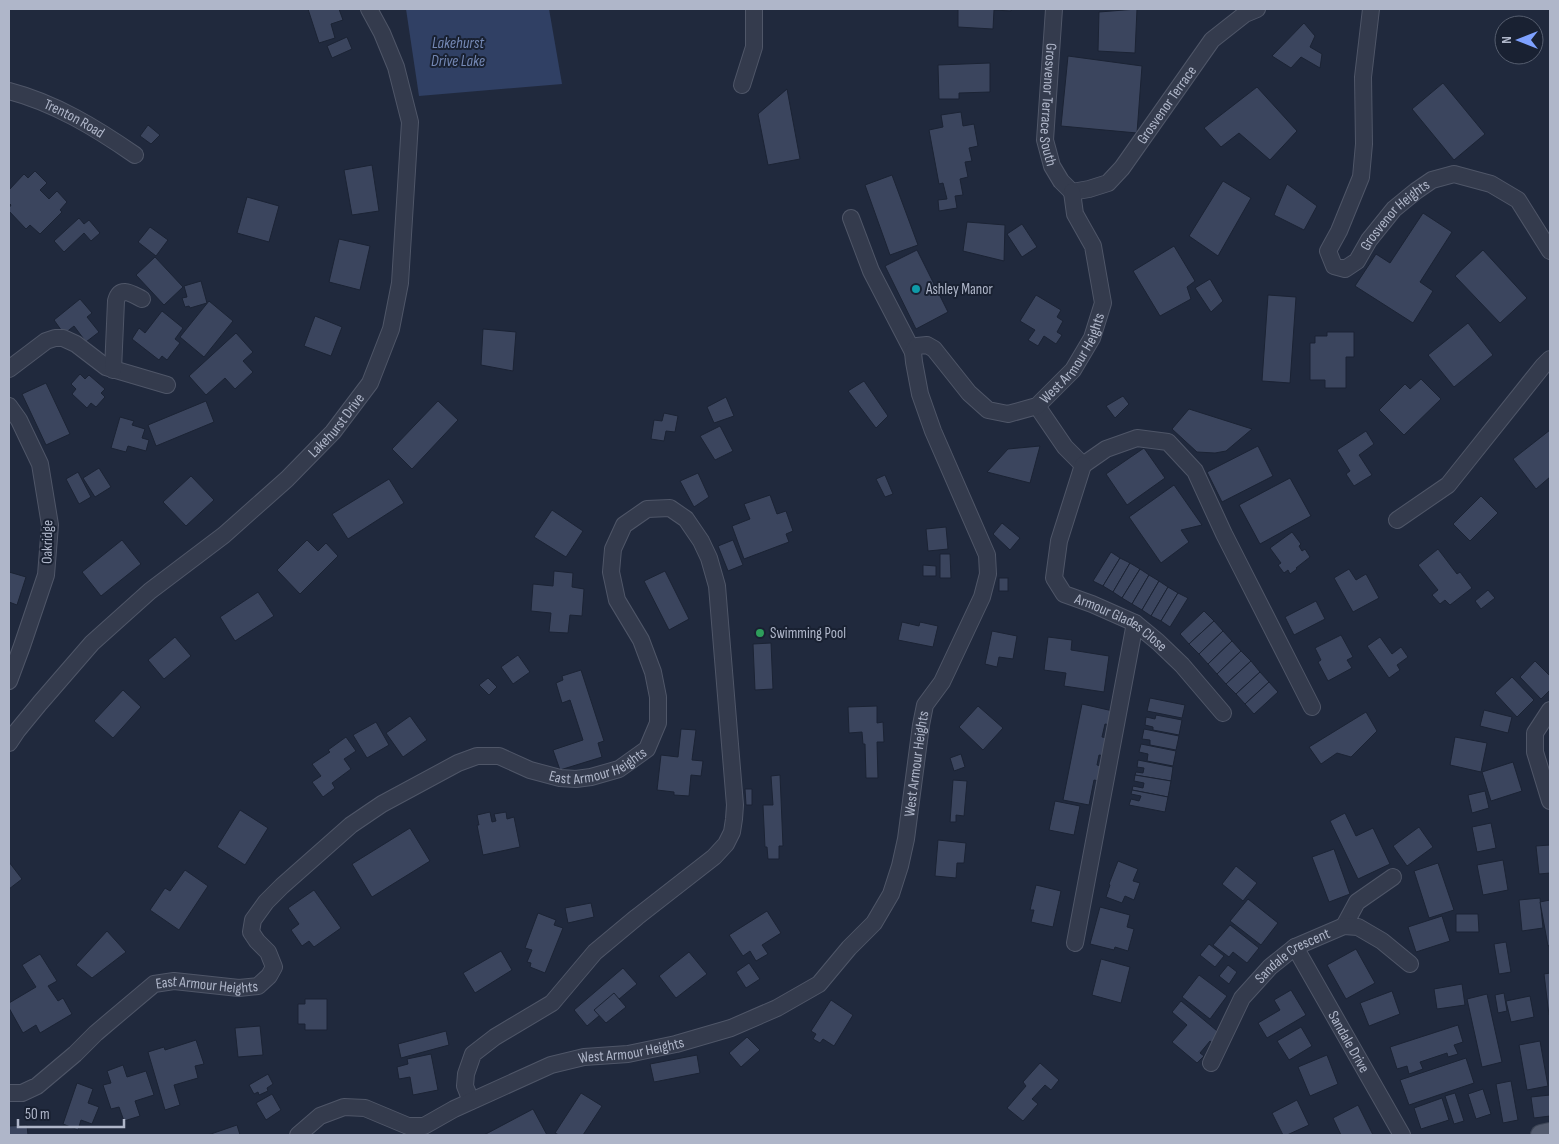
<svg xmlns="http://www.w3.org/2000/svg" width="1559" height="1144" viewBox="0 0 1559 1144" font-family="'Sofia Sans Condensed',sans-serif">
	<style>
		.water { fill: #304064 }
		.building { fill: #3b455e; stroke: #1b2334 }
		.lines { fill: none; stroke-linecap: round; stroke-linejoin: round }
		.minor-casing { stroke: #4f5668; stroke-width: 18 }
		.major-casing { stroke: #3d4556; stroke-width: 22 }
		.minor { stroke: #343b4d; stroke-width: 16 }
		.major { stroke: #525a6d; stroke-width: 20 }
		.culture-dot { fill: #0f9aa8; stroke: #192132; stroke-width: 2 }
		.leisure-dot { fill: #2e9e5b; stroke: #192132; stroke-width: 2 }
		.labels { text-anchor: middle; stroke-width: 4; stroke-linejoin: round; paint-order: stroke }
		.street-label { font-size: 15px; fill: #afb6c9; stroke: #192132 }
		.poi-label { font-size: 15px; fill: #afb6c9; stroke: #192132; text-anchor: start }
		.water-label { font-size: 16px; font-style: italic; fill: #7488b4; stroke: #192132 }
	</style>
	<rect width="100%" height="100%" fill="#20293d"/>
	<polygon class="water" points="406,9 549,9 562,84 419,96"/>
	<g class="building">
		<polygon points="308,9 339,9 343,20 331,24 335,38 319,43"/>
		<polygon points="958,9 1011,9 1011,11 994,10 993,29 958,27"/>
		<polygon points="1137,9 1135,53 1098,51 1099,12"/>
		<polygon points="1304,23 1315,36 1310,47 1322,54 1320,68 1301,57 1291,68 1272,56"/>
		<polygon points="347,37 352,49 332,58 327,46"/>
		<polygon points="1068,56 1142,66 1137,133 1061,126"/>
		<polygon points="990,63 990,92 959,93 959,99 939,99 938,65"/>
		<polygon points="1443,83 1485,134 1454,160 1412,109"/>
		<polygon points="1257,87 1297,131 1270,160 1239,133 1221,147 1204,128"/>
		<polygon points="787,89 800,159 768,165 758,114"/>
		<polygon points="961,112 963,126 974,124 978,146 969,148 972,161 965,162 968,177 960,179 963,195 955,196 957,208 939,211 938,200 947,199 943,183 939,184 929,130 943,127 941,115"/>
		<polygon points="148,125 160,135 151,144 140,136"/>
		<polygon points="372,165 379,211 352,215 344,170"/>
		<polygon points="35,171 47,183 40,190 49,199 57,191 67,202 60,210 62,212 40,234 30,225 26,229 9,211 9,208 11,205 9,203 9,190 24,174 28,178"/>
		<polygon points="892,175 918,245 890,255 865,185"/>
		<polygon points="1223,181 1251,198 1218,256 1189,236"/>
		<polygon points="1287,184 1317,206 1304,230 1274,215"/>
		<polygon points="247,197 279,206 269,242 237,233"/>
		<polygon points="1423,213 1452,232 1420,282 1433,291 1413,323 1355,286 1376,254 1390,263"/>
		<polygon points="79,218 84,224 89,220 100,233 91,241 84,233 64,252 54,241"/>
		<polygon points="967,222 1005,225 1004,261 963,251"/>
		<polygon points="1022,224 1037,247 1022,257 1007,234"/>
		<polygon points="150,227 168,240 156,256 138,242"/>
		<polygon points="339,239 370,246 360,290 329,282"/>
		<polygon points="1174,246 1195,281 1187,287 1191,299 1160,316 1133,271"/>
		<polygon points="917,250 948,312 916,329 885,266"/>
		<polygon points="1483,250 1527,298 1500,323 1455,276"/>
		<polygon points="155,257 183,287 164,305 136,275"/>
		<polygon points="1210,279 1223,301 1211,312 1195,288"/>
		<polygon points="201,281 207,303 190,308 189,306 185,307 182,298 187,297 184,286"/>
		<polygon points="1036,295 1061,310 1057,317 1063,321 1057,332 1062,335 1056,344 1044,336 1038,346 1028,340 1035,330 1020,321"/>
		<polygon points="1268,295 1296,297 1290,383 1262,381"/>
		<polygon points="80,299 92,313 87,317 99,332 86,342 74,326 64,334 54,320"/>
		<polygon points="209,301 233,321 204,357 180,337"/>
		<polygon points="162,311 183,328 175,339 180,343 167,360 162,356 159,360 132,339 139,328 145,333"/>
		<polygon points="315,316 342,327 331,356 304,346"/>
		<polygon points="1468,323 1493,355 1454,387 1428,355"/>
		<polygon points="483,329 516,332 513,371 481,365"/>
		<polygon points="1327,332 1354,332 1354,357 1346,357 1346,388 1325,388 1325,380 1310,380 1310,343 1315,343 1315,336 1327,336"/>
		<polygon points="236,333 253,352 243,361 253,372 235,389 225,378 206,395 189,376"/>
		<polygon points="80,374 85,379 89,375 105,389 101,393 105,397 96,407 91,403 87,408 72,394 76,389 71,384"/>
		<polygon points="1421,379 1441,399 1404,435 1379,410 1405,384 1410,389"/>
		<polygon points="864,381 888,416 876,428 848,391"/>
		<polygon points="46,383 70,434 46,445 22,394"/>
		<polygon points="1123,396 1129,404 1115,418 1106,406"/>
		<polygon points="726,397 734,416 714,423 707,407"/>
		<polygon points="206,401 214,422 156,446 148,425"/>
		<polygon points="438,401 458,420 412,469 392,449"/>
		<polygon points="1189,409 1252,429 1226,451 1215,453 1197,452 1172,429"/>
		<polygon points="664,413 678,416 675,432 666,431 664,441 651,439 654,420 662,421"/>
		<polygon points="120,417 134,421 132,425 145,429 142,438 149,440 146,451 128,446 126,452 111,448"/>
		<polygon points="720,426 733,451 715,460 700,436"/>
		<polygon points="1550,430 1550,477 1536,489 1513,459"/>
		<polygon points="1366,431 1374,444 1359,455 1372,475 1354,486 1346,474 1350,471 1337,450"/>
		<polygon points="1040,446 1030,483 987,472 1008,449"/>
		<polygon points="1258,446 1273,476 1222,502 1207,472"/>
		<polygon points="1144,448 1165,478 1127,505 1106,474"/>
		<polygon points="99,468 111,487 95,497 83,478"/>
		<polygon points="78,472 91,497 79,504 66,479"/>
		<polygon points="698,473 709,497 694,507 680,481"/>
		<polygon points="885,475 893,494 885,497 876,479"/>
		<polygon points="191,476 214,500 186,526 163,502"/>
		<polygon points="1290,478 1311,516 1260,544 1239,505"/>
		<polygon points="389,479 404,503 348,539 332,514"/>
		<polygon points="1174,485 1202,525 1181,530 1189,542 1161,563 1129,517"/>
		<polygon points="770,495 777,514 786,511 793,531 786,534 789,542 744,559 732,526 750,519 744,504"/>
		<polygon points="1481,496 1498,513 1470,541 1453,524"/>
		<polygon points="552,510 583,531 566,557 534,537"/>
		<polygon points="1002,523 1020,538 1010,550 993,534"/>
		<polygon points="946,527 948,549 928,551 926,529"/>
		<polygon points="1292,532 1301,544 1299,546 1302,551 1305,549 1310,557 1296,568 1297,569 1290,574 1288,570 1284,573 1278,565 1281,563 1270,548"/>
		<polygon points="122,540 141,564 101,596 82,572"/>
		<polygon points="307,540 318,551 326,543 338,556 300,594 277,570"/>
		<polygon points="733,540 743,565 728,571 718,546"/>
		<polygon points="1438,549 1457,574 1460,572 1472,588 1450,605 1445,600 1440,604 1432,595 1438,590 1418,565"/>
		<polygon points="1111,552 1120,558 1103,586 1093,581"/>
		<polygon points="940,554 950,554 951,578 940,578"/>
		<polygon points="1120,558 1130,563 1113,592 1103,586"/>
		<polygon points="1130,563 1140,569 1122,598 1113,592"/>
		<polygon points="923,565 936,566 936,576 923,576"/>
		<polygon points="1140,569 1149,575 1132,604 1122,598"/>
		<polygon points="1349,569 1356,580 1366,574 1379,598 1353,612 1334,578"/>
		<polygon points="554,571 573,573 572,587 584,589 582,616 570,615 568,633 549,632 551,613 531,611 533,584 553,586"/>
		<polygon points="665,571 689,619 669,630 644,581"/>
		<polygon points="9,572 26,577 17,605 9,602"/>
		<polygon points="1149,575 1159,581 1142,610 1132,604"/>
		<rect x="999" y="578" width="9" height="13"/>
		<polygon points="1159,581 1168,587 1151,616 1142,610"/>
		<polygon points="1168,587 1178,593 1161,621 1151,616"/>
		<polygon points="1488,590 1495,598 1481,609 1475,601"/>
		<polygon points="258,592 274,616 235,641 220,617"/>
		<polygon points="1178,593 1188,598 1170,627 1161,621"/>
		<polygon points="1316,601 1325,619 1294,635 1285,617"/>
		<polygon points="1204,611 1214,621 1189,644 1180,634"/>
		<polygon points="1214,621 1223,631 1199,654 1189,644"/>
		<polygon points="902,622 919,626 920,622 938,626 933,647 898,640"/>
		<polygon points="992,631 1017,636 1013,659 999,657 997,667 985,664"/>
		<polygon points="1223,631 1232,641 1208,664 1199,654"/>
		<polygon points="1341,635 1353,657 1347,660 1352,668 1328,681 1318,662 1321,660 1315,648"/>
		<polygon points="175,637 191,656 164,679 148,660"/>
		<polygon points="1048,637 1072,640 1071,650 1109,656 1104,692 1064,686 1066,673 1044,670"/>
		<polygon points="1380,637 1392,654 1401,647 1408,657 1397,665 1400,670 1389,678 1367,646"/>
		<polygon points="1232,641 1241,651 1217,674 1208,664"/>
		<polygon points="771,643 773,689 755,690 753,644"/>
		<polygon points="1241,651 1251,661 1226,684 1217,674"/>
		<polygon points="518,655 530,672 513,684 501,667"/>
		<polygon points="1251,661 1260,672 1236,694 1226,684"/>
		<polygon points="1535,661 1550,676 1550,690 1541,699 1520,677"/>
		<polygon points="581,670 604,741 598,743 602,757 560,770 553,750 583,740 570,700 562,703 556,683 563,680 562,676"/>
		<polygon points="1260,672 1269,682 1245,704 1236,694"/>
		<polygon points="1512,677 1534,700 1517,717 1495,693"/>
		<polygon points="488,678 497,687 489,695 479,685"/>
		<polygon points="1269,682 1278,692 1254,714 1245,704"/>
		<polygon points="123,690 141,707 113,738 94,721"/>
		<polygon points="1150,698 1185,705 1182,718 1147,711"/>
		<polygon points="1082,704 1113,711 1110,725 1105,724 1102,737 1108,738 1105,756 1099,755 1097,765 1102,766 1099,781 1094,780 1089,805 1063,800"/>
		<polygon points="877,706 877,723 883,722 884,742 877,742 878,778 866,778 865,744 863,744 862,732 849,733 848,707"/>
		<polygon points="978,706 1003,728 983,750 959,727"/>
		<polygon points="1484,710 1512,717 1508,733 1480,726"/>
		<polygon points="1366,712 1377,731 1351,757 1337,753 1321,764 1309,747"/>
		<polygon points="1156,715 1182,720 1179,735 1153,730 1153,727 1145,725 1146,717 1155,719"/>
		<polygon points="410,716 427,740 403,757 386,733"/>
		<polygon points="376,722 389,745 367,758 353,735"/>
		<polygon points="681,729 696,730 692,760 703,761 701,776 691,775 689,796 674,795 674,792 657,790 661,755 678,757"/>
		<polygon points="1144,729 1179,736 1176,750 1150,745 1150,740 1142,739"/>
		<polygon points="346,737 356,751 344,759 351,769 332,783 335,788 323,797 312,782 321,776 312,764 330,752 328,750"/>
		<polygon points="1455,737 1487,743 1481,772 1450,765"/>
		<polygon points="1141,744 1176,751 1173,766 1147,761 1148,754 1139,752"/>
		<polygon points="961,754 965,767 954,771 950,758"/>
		<polygon points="1138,760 1173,767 1171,781 1135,775 1136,772 1143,773 1144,768 1137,767"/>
		<polygon points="1513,762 1522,791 1491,801 1482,772"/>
		<polygon points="780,775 783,846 779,846 779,859 768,859 767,847 765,847 763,805 773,805 771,776"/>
		<polygon points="1135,775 1171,781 1168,797 1132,790 1133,786 1143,788 1144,783 1134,781"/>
		<polygon points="953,780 967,781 964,816 956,815 956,822 950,822"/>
		<polygon points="745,789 752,789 752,805 746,805"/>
		<polygon points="1132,790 1168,797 1165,812 1129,805 1131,799 1139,801 1141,796 1131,794"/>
		<polygon points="1485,791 1489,808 1472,813 1468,795"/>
		<polygon points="1055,801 1080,806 1074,835 1049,830"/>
		<polygon points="240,810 268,828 245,865 217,847"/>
		<polygon points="490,812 492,822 496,821 494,814 506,812 507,819 514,817 520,847 483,855 477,825 479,825 477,815"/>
		<polygon points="1345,813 1356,836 1373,828 1390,864 1358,879 1330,821"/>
		<polygon points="1491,823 1496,848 1477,852 1472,827"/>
		<polygon points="1419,827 1433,847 1407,866 1393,846"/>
		<polygon points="410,828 430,861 372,897 352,864"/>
		<polygon points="938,840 966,843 964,863 957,863 956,878 935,876"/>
		<polygon points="1550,845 1550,873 1539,874 1536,846"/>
		<polygon points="1334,849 1350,894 1329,902 1312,857"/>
		<polygon points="1503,860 1508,890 1483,895 1477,865"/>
		<polygon points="1118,861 1138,869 1133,881 1140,883 1134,900 1125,896 1122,903 1106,897 1110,885 1109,884"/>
		<polygon points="9,862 22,879 9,889"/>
		<polygon points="1438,863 1454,910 1429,918 1414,871"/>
		<polygon points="1236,866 1257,883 1243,901 1222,884"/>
		<polygon points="185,870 208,886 179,930 150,910 165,888 170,891"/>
		<polygon points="1036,885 1061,891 1053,927 1031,922 1034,910 1030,910"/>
		<polygon points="314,890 341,928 314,947 309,941 302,946 291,930 299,924 288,908"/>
		<polygon points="1540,898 1543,928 1522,931 1519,900"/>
		<polygon points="1248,899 1278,923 1261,945 1230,921"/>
		<polygon points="1550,900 1550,945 1548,946 1540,902"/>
		<polygon points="591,903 594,917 568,923 565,908"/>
		<polygon points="1100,907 1130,915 1127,927 1134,929 1128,951 1115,947 1114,950 1090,944"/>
		<polygon points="767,911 781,933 762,945 768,954 756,961 750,951 743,956 729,935"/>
		<polygon points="538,913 556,920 554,925 563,928 545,973 530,967 531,963 527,962 532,950 525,948"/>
		<polygon points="1456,914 1478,914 1479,932 1456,932"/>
		<polygon points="1442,916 1450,941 1416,952 1408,927"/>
		<polygon points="1230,925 1259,948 1247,963 1233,952 1229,957 1213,945"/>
		<polygon points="107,931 126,952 92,978 76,965"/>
		<polygon points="1506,942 1511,972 1499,974 1494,944"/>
		<polygon points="1209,944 1224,956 1215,967 1200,955"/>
		<polygon points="1356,949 1375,983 1346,999 1327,965"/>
		<polygon points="501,951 512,970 475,993 463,973"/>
		<polygon points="689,952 707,974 676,998 659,976"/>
		<polygon points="40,954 57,981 48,986 58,1001 63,998 72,1014 40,1033 36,1025 23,1033 9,1008 9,1003 36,987 22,965"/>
		<polygon points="1101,959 1130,967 1121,1003 1092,995"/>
		<polygon points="749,963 760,979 746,988 736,972"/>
		<polygon points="1228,965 1237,972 1229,984 1219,976"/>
		<polygon points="623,968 637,984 587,1026 574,1010"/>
		<polygon points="1550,973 1550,1015 1549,1015 1544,974"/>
		<polygon points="1199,975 1227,996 1210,1019 1182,997"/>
		<polygon points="1462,984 1465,1005 1437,1009 1434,989"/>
		<polygon points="1291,990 1306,1015 1267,1038 1258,1023 1280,1010 1274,1000"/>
		<polygon points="1392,991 1400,1014 1369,1026 1360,1003"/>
		<polygon points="614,993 626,1007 606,1023 594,1010"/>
		<polygon points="1504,993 1507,1011 1498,1013 1495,995"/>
		<polygon points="1487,994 1502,1062 1482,1067 1467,999"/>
		<polygon points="1530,996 1534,1017 1511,1022 1506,1001"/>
		<polygon points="305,999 327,999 327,1030 305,1030 305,1024 298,1024 298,1004 305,1004"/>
		<polygon points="831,1000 853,1015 834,1046 823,1039 820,1043 813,1039 816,1034 811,1031"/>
		<polygon points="1181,1001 1222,1035 1214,1044 1210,1041 1200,1053 1204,1056 1197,1063 1172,1042 1187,1025 1172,1012"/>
		<polygon points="1458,1025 1463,1042 1454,1045 1458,1054 1448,1057 1447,1053 1420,1062 1423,1069 1409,1074 1407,1066 1397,1069 1390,1047"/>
		<polygon points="260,1026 263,1055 238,1057 235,1028"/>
		<polygon points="1301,1027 1312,1046 1289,1060 1277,1041"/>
		<polygon points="446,1031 449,1045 401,1058 398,1044"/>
		<polygon points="747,1037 760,1050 741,1067 729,1053"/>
		<polygon points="196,1040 204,1064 195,1066 198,1078 174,1085 180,1105 165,1110 148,1052 164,1047 165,1050"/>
		<polygon points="1540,1041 1548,1086 1527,1090 1519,1045"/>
		<polygon points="431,1054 438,1090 413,1095 410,1077 399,1079 397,1067 408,1064 407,1059"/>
		<polygon points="697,1055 700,1073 654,1082 650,1064"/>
		<polygon points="1327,1055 1338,1084 1310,1096 1298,1067"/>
		<polygon points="1466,1058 1474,1083 1409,1105 1400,1080"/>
		<polygon points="1040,1063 1059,1080 1051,1090 1045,1085 1032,1099 1038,1104 1023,1121 1007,1108 1026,1086 1023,1082"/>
		<polygon points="123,1065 127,1077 146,1071 154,1095 135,1101 140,1116 124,1121 119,1107 111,1109 103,1085 111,1083 107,1071"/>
		<polygon points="268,1074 273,1084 267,1088 268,1091 259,1095 258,1092 254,1094 249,1085"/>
		<polygon points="1511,1081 1518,1120 1503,1123 1496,1084"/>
		<polygon points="77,1083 93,1089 88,1103 99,1107 92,1124 81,1120 78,1130 63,1124"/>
		<polygon points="1483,1089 1491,1114 1476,1119 1468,1094"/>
		<polygon points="581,1093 602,1106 583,1135 559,1135 555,1133"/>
		<polygon points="1455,1093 1464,1121 1454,1124 1445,1096"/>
		<polygon points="272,1094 281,1110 266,1120 256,1103"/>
		<polygon points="1550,1095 1550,1116 1534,1118 1531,1097"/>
		<polygon points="1442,1098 1449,1120 1421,1129 1414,1108"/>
		<polygon points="1297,1100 1309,1125 1287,1135 1283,1135 1272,1113"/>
		<polygon points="1358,1105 1373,1135 1341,1135 1333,1118"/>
		<polygon points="533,1109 547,1135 484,1135"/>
		<polygon points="27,1125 28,1135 9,1135 9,1126"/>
		<polygon points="237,1125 240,1135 208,1135"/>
	</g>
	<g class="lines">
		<defs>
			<g id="minor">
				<path id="s1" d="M1054,9L1045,140L1052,166L1061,181L1072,192"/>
				<path id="s2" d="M1371,9L1363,77L1364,144L1361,177L1339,231L1328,251L1334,266L1345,269L1357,261L1369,240L1394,209L1416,191L1432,180L1454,174L1491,184L1518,200L1550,251"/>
				<polyline points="742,85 754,47 754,9"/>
				<path id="s3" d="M9,91C55,103 96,128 135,155"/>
				<path id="s4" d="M1072,192L1089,189L1108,183L1122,168L1212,40L1245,14L1257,9"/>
				<polyline points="851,218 871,271 913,352"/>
				<polyline points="9,369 46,341 55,338 63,338 76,344 106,367 167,385"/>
				<path d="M113,370L116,301C120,285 132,294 142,299"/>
				<polyline points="9,406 19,420 40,464 50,525 46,575 22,646 9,681"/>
				<polyline points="1037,406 1065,447 1083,465"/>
				<polyline points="1083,465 1106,449 1137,438 1168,442 1195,471 1224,534 1312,707"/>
				<path id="s5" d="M1083,465L1059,541L1054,578L1064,594L1092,604L1135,623L1158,642L1182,665L1223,713"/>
				<polyline points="1397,520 1448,485 1543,366 1550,359"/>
				<polyline points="1550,710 1535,733 1535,752 1550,801"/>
				<path id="s6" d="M9,743L17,731L40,703L92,643L150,591L224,535L287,479L333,432L370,383L391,329L400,283L410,122L396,67L382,33L369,9"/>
				<polyline points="1344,926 1357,902 1393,877"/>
				<polyline points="1075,943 1135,623"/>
				<path id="s7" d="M1295,947L1402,1135"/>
				<path id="s8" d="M1211,1063L1242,998L1270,967L1295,947L1344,926L1358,927L1382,941L1410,964"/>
				<path id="s9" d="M9,1093H22L37,1086L75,1054L96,1033L154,984L174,981L239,988L258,986L269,976L274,967L268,952L257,941L251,932L253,920L266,902L282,886L351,825L382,804L458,763L477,756H499L530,770L560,778L576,779L591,777L619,769L647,749L658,723V697L653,672L641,640L617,600L611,572L613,549L624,525L647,509L670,508L686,519L701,541L709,558L717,586L735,805L734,819L732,832L726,844L714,857L637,917L595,952L552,1003L495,1037L473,1054L466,1074L465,1086L471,1101"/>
				<path id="s10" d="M298,1135L320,1116L344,1107L365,1108L408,1126H424L454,1109L551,1065L584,1057L628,1054L676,1044L731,1028L777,1008L819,984L849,948L874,923L891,894L900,866L906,839L921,725L925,705L942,682L982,597L988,574L987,555L933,431L920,394L914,362L913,352L917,346L927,345L934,349L969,393L988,410L1008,414L1037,406L1073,370L1092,338L1103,303L1093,246L1075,214L1072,192"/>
			</g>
			<polyline id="major" points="1541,1135 1550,1133"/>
		</defs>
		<use href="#minor" class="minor-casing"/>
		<use href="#major" class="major-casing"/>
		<use href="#minor" class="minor"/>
		<use href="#major" class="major"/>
	</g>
	<circle class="culture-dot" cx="916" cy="289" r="5"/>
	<circle class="leisure-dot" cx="760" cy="633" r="5"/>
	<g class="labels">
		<g class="street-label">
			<text dy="5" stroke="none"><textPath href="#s1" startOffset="96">Grosvenor Terrace South</textPath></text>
			<text dy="5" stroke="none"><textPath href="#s4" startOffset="135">Grosvenor Terrace</textPath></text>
			<text dy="5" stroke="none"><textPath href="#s3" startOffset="71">Trenton Road</textPath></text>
			<text dy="5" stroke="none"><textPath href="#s2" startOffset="352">Grosvenor Heights</textPath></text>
			<text dy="5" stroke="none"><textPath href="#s10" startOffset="1471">West Armour Heights</textPath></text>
			<text dy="5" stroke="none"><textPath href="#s6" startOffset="458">Lakehurst Drive</textPath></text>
			<text transform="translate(47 542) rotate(-89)" y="5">Oakridge</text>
			<text dy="5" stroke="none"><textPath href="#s5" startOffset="200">Armour Glades Close</textPath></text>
			<text dy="5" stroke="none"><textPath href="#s9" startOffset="778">East Armour Heights</textPath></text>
			<text dy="5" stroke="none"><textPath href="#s10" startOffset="811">West Armour Heights</textPath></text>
			<text dy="5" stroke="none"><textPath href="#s8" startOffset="139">Sandale Crescent</textPath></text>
			<text dy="5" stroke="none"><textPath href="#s9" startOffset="238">East Armour Heights</textPath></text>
			<text dy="5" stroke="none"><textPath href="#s7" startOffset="109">Sandale Drive</textPath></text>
			<text dy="5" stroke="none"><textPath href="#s10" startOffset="361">West Armour Heights</textPath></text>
		</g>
		<g class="poi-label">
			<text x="926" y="294">Ashley Manor</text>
			<text x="770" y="638">Swimming Pool</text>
		</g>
		<g class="water-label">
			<text x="458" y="48">Lakehurst<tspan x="458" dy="18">Drive Lake</tspan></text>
		</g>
	</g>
	<rect width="1559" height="1144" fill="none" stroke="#afb6c9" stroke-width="20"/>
	<g transform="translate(1519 40) rotate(270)"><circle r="24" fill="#192132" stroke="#555d6e"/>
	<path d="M0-4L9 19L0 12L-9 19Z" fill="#7ea1ff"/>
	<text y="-8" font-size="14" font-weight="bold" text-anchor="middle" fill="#afb6c9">N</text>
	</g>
	<path d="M18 1119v8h106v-8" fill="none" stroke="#afb6c9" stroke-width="2.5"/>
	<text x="25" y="1119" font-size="15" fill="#afb6c9" stroke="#192132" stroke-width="4" paint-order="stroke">50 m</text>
</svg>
